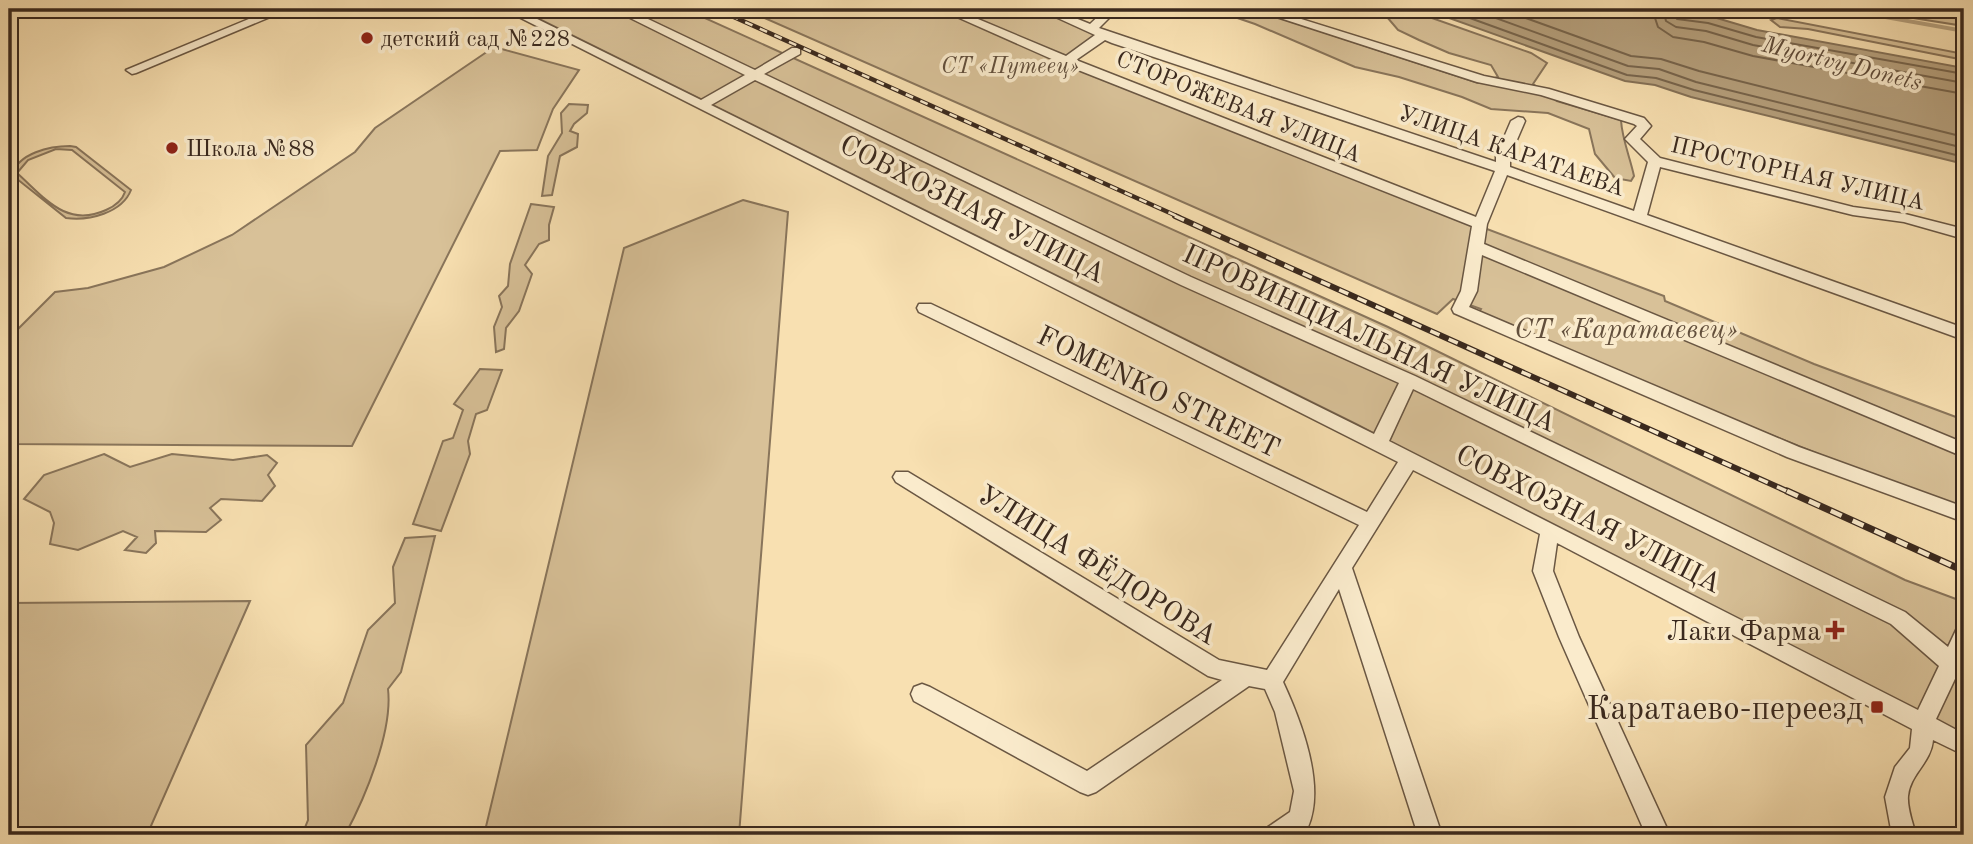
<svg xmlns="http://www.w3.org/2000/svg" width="1973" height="844" viewBox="0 0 1973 844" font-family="'Old Standard TT',serif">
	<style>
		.green { fill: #d8c198; stroke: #89755b; stroke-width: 2; fill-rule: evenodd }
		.water { fill: #b7a27f; stroke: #857258; stroke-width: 2 }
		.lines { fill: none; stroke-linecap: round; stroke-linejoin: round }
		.shore { stroke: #78664e; stroke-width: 2 }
		.canal { fill: #b7a27f; fill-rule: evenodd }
		.minor-casing { stroke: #6a5743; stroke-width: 3 }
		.minor { fill: #faebcc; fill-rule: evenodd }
		.rail-far2-casing { stroke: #3a291e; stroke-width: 4.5 }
		.rail-far1-casing { stroke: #3a291e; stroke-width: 6 }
		.rail-casing { stroke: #3a291e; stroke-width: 7 }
		.rail-far2 { stroke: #faebcc; stroke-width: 2.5; stroke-dasharray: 8; stroke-linecap: butt }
		.rail-far1 { stroke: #faebcc; stroke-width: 3.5; stroke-dasharray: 10; stroke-linecap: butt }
		.rail { stroke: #faebcc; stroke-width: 4.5; stroke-dasharray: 12; stroke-linecap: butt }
		.poi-dot { fill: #8f2418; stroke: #faebcc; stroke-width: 2.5 }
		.labels { text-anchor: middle; stroke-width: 7; stroke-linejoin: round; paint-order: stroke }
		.far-poi-label { font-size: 23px; fill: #3a291e; stroke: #faebcc; text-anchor: start }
		.far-park-label { font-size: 23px; font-style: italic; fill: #624f3c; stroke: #faebcc }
		.far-street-label { font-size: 23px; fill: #3a291e; stroke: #faebcc }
		.far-water-label { font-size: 24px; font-style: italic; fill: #604d3b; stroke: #faebcc }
		.street-label { font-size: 28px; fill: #3a291e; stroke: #faebcc }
		.park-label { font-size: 28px; font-style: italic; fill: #624f3c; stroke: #faebcc }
		.poi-label { font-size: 28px; fill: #3a291e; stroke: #faebcc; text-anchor: end }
		.near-poi-label { font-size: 33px; fill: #3a291e; stroke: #faebcc; text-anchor: end }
	</style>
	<rect width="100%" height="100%" fill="#f8e0b1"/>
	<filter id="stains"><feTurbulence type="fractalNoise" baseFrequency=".00286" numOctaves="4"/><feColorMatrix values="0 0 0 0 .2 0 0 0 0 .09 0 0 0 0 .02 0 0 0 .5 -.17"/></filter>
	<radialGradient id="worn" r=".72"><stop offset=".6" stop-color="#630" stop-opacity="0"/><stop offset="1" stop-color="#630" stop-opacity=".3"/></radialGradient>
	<g class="green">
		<polygon points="519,9 685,9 1388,327 1905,580 1964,602 1964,742 1356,424"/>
		<polygon points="744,9 1041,9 1104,34 1068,61 1479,226 1664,296 1665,301 1814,364 1964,420 1964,513 1675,396 1479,312 1481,309 1453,299 1437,314"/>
		<path d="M1211,9L1259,11L1478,83L1498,77L1491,65L1449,53L1419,40L1398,30L1387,17L1391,9L1415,12L1531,53L1547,63L1533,84L1557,101L1621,120C1622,139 1630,157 1634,176L1631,181L1615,178L1595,154L1589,129L1548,113L1491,109L1462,97L1399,77L1355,67L1255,24Z"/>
		<polygon points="1856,9 1964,9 1964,26"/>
		<polygon points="1777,18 1964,54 1964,60 1808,29 1780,27 1771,20"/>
		<polygon points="494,47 579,70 553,109 537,150 500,151 352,446 9,444 9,338 55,292 88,288 164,267 232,235 355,152 375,128"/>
		<polygon points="569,104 588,105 587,113 574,124 570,131 578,134 577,147 560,156 552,195 542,196 548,156 562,133 561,113"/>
		<path d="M70,146L76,147L131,190C122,213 89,221 66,218L12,175C18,153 50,146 70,146ZM56,149L72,150L125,192C122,201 115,206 106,210C66,228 45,198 17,173L28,160Z"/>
		<polygon points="743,200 788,212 739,835 484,835 624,248"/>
		<polygon points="531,204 554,207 549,225 549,240 539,244 525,265 532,274 519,311 506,328 504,349 496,352 494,327 502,307 499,296 508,286 510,264"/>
		<polygon points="480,369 502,370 487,410 476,414 468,441 470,454 441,531 413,524 443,441 453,438 463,410 454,404"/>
		<polygon points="104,454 130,467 172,454 233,460 267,455 277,463 268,475 275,486 262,501 221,499 210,508 221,520 206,532 155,531 156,543 146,553 125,550 137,537 123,531 78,550 50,544 54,523 50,512 24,499 44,475"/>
		<path d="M435,536L401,672L388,689C393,731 365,798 345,835H302L308,820L306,745L343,703L368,630L395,603L393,567L405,538Z"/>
		<polygon points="250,601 147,835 9,835 9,603"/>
	</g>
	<polygon class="water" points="1424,9 1653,9 1710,16 1757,30 1964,68 1964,164 1691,97 1655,85 1625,81"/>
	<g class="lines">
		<g class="shore">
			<polyline points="1445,9 1627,75 1656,78 1694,90 1964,157"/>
			<polyline points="1471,9 1628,66 1659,69 1696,82 1964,148"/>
			<polyline points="1501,9 1631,56 1661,59 1699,71 1964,137"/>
			<polyline points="1652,9 1658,27 1673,37 1704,42 1753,56 1964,94"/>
			<polyline points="1663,9 1666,21 1676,27 1706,31 1753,45 1964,83"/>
			<polyline points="1672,9 1677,19 1708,23 1756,37 1964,74"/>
		</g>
		<polygon class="canal" points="1836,9 1852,9 1964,29 1964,33 1840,11"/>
		<defs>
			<g id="minor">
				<polygon points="273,9 289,9 136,73 132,74 126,70"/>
				<path d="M503,9H517L701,100L745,75L612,9H627L755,70L792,48H800V54L764,74L1191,277L1415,376L1905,612L1948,647L1957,628L1964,625L1962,664L1936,719L1964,734V755L1933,740C1931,763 1910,774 1908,796C1907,808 1913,824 1916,835H1892L1885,797L1895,767L1910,748L1912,729L1557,543L1553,571L1579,637L1670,835H1646L1559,637L1533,571L1540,534L1413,470L1352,568L1442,835H1418L1339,589L1283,682C1301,721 1326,785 1308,827L1296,835H1264L1268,827L1290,812L1294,791L1275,712L1265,689L1249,686L1096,792L1088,795L1080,792L914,701L911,694L914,687L922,684L930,687L1087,771L1222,680L1208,676L896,482L893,477L896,472H908L1219,660L1267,670L1359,525L919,312L917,308L919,304H931L1367,512L1398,462ZM755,80L1181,285L1399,383L1374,434L711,105ZM1413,389L1891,624L1939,666L1918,710L1389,441Z"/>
				<path d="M939,9H954L1066,56L1095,35L1038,9H1053L1090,24L1106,9H1118L1099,28L1496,162V156L1511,121L1518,117L1523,118L1525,121L1510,156V167L1634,211L1648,162L1625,139L1637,126L1634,124L1541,95L1477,82L1252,9H1269L1484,76L1549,89L1644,118L1651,126L1640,139L1660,158L1853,207L1905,214L1964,229V239L1904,222L1853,215L1660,167L1647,215L1964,328V340L1507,175L1487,224L1484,244L1964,443V457L1482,255L1477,291L1469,307L1799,447L1964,507V522L1787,457L1454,313L1452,309L1461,291L1472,226L1063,64ZM1105,40L1112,43L1495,171L1476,217L1076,60Z"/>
			</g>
		</defs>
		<use href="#minor" class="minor-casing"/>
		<use href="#minor" class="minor"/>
		<defs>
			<polyline id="rail-far2" points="716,9 1179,217"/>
			<polyline id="rail-far1" points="1175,216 1791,493"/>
			<polyline id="rail" points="1787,491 1964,571"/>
		</defs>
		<use href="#rail-far2" class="rail-far2-casing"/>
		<use href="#rail-far1" class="rail-far1-casing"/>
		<use href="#rail" class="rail-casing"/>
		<use href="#rail-far2" class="rail-far2"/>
		<use href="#rail-far1" class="rail-far1"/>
		<use href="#rail" class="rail"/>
	</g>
	<g class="poi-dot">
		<circle cx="367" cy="38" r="7"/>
		<circle cx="172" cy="148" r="7"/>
		<path d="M1831.5 619.5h7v7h7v7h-7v7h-7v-7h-7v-7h7z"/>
		<rect x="1870" y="700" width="14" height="14" rx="3.5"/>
	</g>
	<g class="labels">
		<g class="far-poi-label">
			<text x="381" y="46">детский сад №228</text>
			<text x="186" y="156">Школа №88</text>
		</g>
		<g class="far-park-label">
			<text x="1010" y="73">СТ «Путеец»</text>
		</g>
		<g class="far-street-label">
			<text transform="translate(1239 106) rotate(22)" y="8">СТОРОЖЕВАЯ УЛИЦА</text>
			<text transform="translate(1512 150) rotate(19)" y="8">УЛИЦА КАРАТАЕВА</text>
			<text transform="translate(1798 173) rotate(13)" y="8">ПРОСТОРНАЯ УЛИЦА</text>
		</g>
		<g class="far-water-label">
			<text transform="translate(1842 63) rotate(14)" y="8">Myortvy Donets</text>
		</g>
		<g class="street-label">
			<text transform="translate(973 208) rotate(27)" y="10">СОВХОЗНАЯ УЛИЦА</text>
			<text transform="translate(1370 337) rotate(25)" y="10">ПРОВИНЦИАЛЬНАЯ УЛИЦА</text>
			<text transform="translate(1159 391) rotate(26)" y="10">FOMENKO STREET</text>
			<text transform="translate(1589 518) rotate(27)" y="10">СОВХОЗНАЯ УЛИЦА</text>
			<text transform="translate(1098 564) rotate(32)" y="10">УЛИЦА ФЁДОРОВА</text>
		</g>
		<g class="park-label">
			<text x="1626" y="338">СТ «Каратаевец»</text>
		</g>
		<g class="poi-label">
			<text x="1821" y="640">Лаки Фарма</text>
		</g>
		<g class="near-poi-label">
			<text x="1863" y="719">Каратаево-переезд</text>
		</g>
	</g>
	<rect width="1973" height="844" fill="none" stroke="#f8e0b1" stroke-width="35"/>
	<rect x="10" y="10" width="1952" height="823" fill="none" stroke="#3a291e" stroke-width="3.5"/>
	<rect x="18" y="18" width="1938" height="809" fill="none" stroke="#3a291e" stroke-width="2"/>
	<rect width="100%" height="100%" filter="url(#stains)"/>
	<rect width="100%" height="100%" fill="url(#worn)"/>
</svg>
